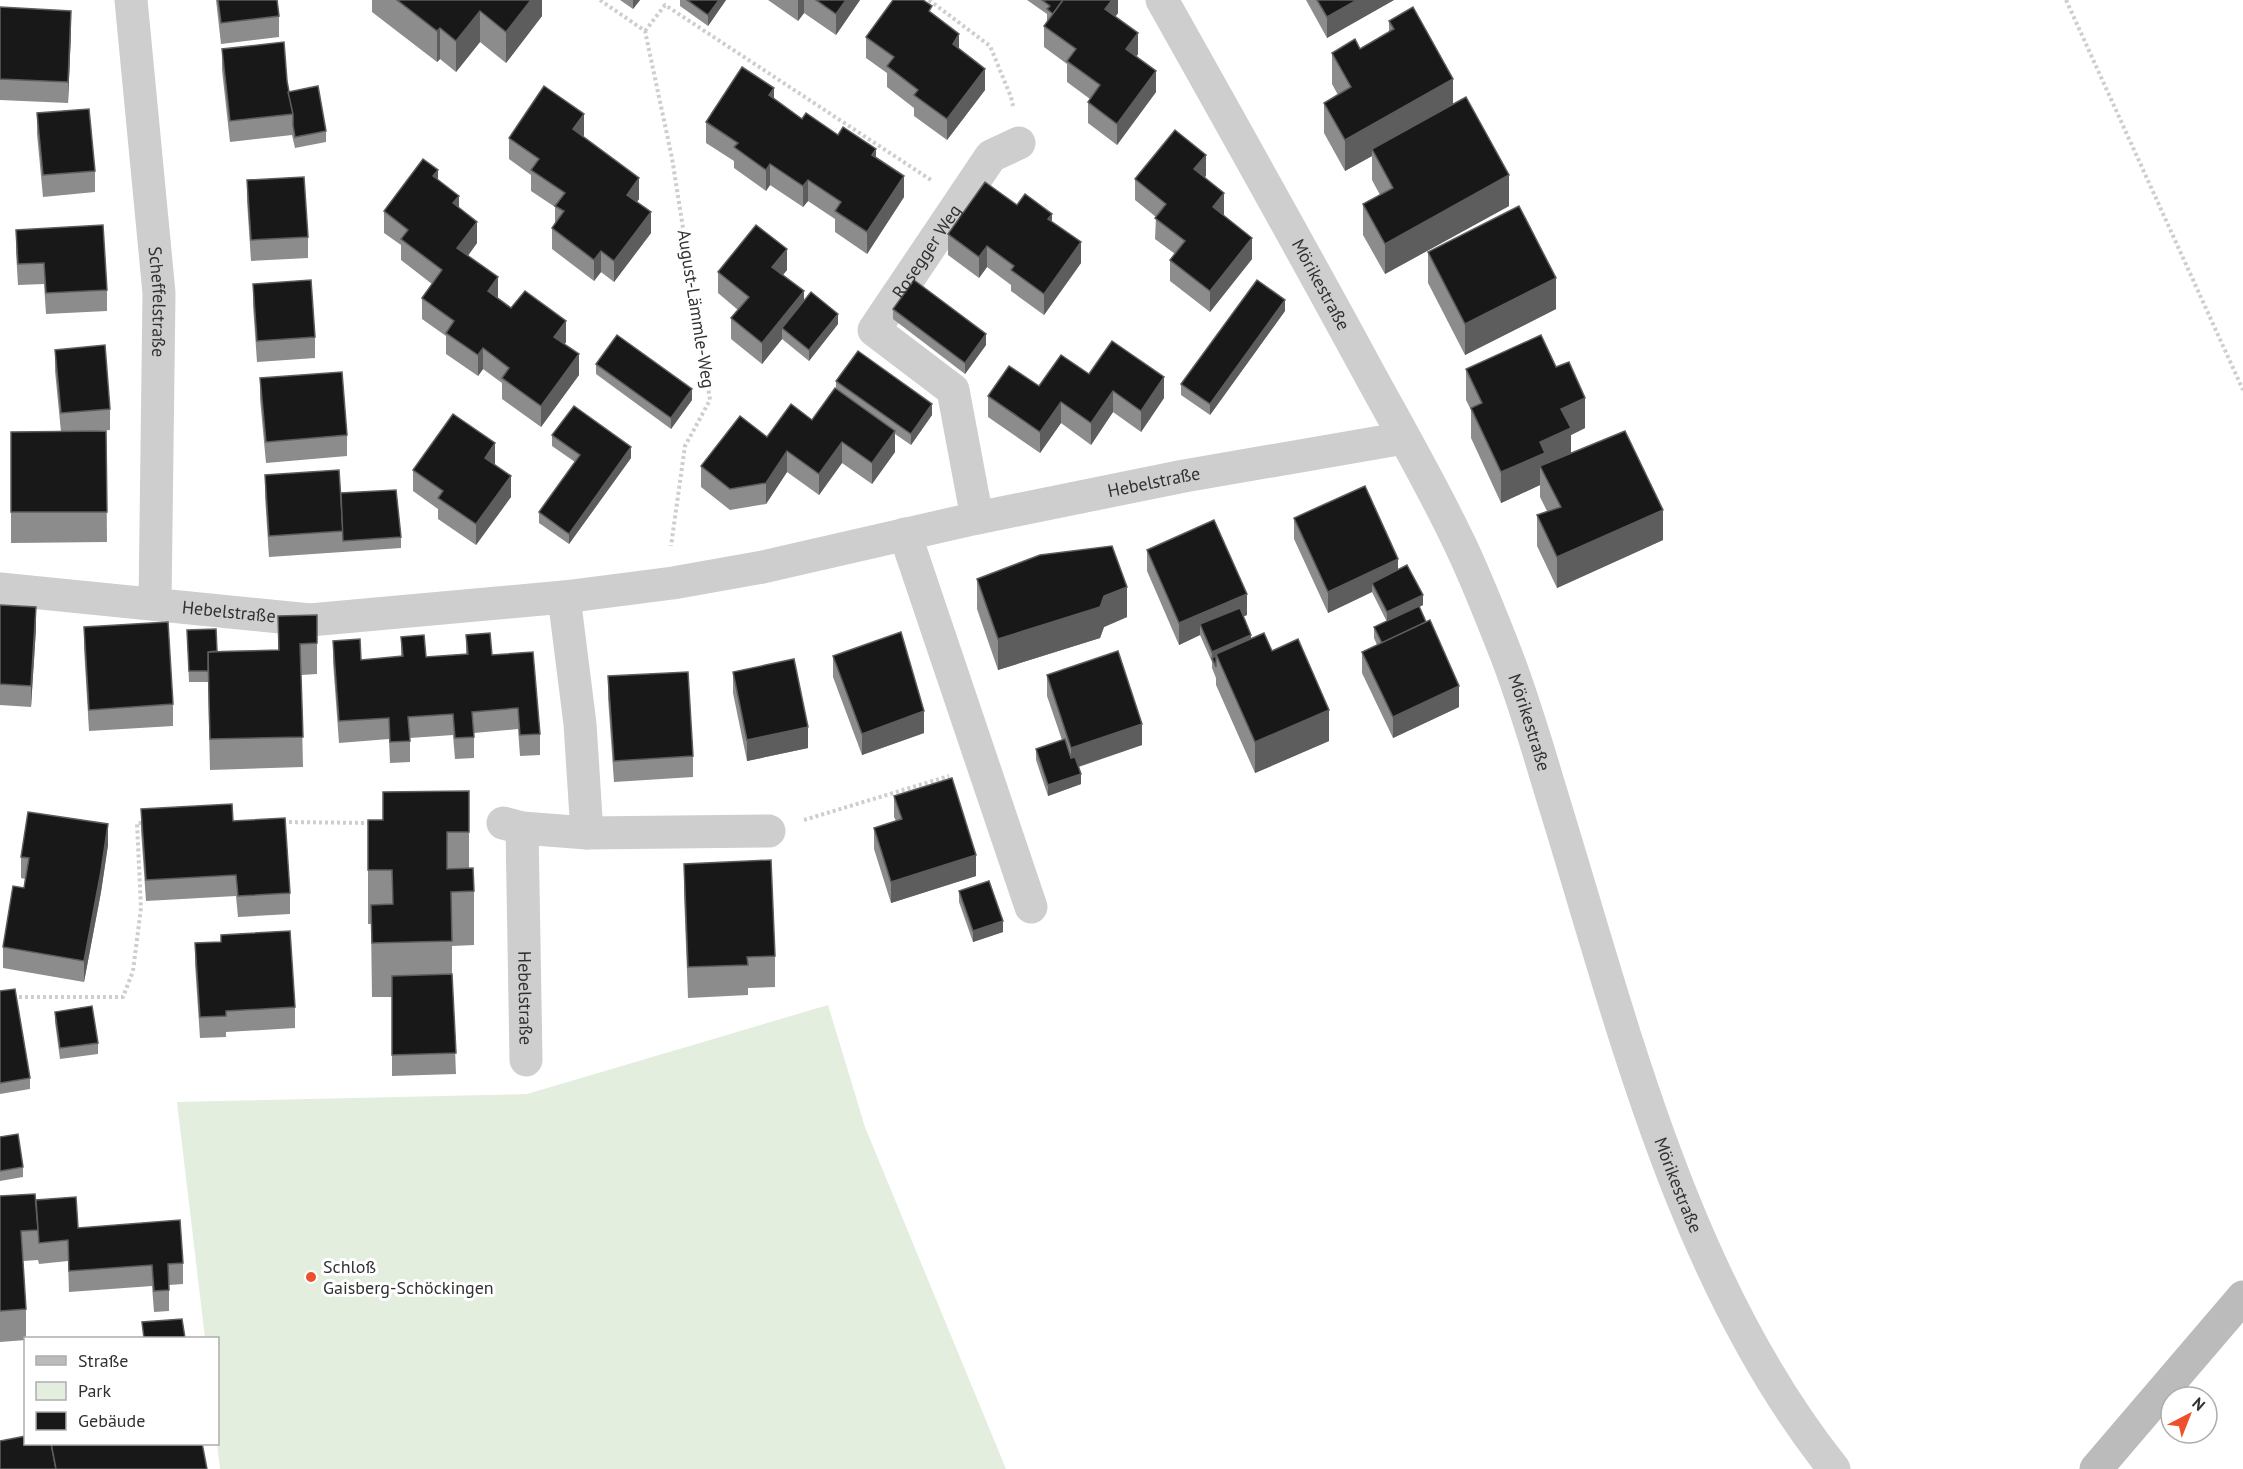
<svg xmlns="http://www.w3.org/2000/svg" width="2243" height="1469" viewBox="0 0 2243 1469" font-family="'PT Sans',sans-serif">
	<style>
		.green { fill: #e3eede }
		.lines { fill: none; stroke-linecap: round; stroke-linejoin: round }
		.path { stroke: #cecece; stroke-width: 4; stroke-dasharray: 3 3; stroke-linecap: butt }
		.street { stroke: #cecece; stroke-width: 33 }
		.secondary { stroke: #bbb; stroke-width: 33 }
		.wall { fill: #8c8c8c }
		.shaded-wall { fill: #5d5d5d }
		.building { fill: #181818; stroke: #5d5d5d; stroke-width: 1.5 }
		.poi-dot { fill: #ee4f2c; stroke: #fff; stroke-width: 2 }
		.labels { text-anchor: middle; stroke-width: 6; stroke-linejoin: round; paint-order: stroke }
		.street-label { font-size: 18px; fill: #313131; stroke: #fff }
		.poi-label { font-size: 18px; fill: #313131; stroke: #fff; text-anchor: start }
	</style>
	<rect width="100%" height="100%" fill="#fff"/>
	<polygon class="green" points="828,1005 865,1127 1006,1469 220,1469 217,1444 218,1338 205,1338 177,1102 527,1094"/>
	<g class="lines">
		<g class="path">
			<polyline points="600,0 645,31 672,158 710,400 685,446 671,546"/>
			<polyline points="929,0 990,46 1011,97 1013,106"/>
			<polyline points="2066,0 2243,390"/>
			<polyline points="645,31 665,5 931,180"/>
			<polyline points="804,820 949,776"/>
			<polyline points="283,822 371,823"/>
			<polyline points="13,997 123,997 133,971 141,908 137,823 147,823"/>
		</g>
		<g class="street">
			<path id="s1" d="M131,0L159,293L155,604"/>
			<path id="s2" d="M1162,0C1230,121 1298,242 1364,364C1395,421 1428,478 1456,536C1474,572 1489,611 1504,649C1525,702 1540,757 1557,812C1625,1034 1686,1284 1834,1469"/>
			<path id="s3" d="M977,518L953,390L874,330L991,156L1019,143"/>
			<polyline points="905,534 1031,907"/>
			<path id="s4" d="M0,589L310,620L564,597L673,583L763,567L977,518L1184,476L1404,438"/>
			<polyline points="564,597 580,724 587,833 769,831"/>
			<polyline points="503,823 522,828 587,833"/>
			<path id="s5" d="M522,828L526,1060"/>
		</g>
		<polyline class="secondary" points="2096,1469 2243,1297"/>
	</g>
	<g class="wall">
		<polygon points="216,0 277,0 279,16 279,37 221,44"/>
		<polygon points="372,0 542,0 542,16 506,63 480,42 456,72 440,59 437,62 372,12"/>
		<polygon points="620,0 640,0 633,9"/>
		<polygon points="680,0 726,0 708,26 680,6"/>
		<polygon points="768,0 860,0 836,35 804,13 798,21"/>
		<polygon points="1027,0 1118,0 1118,13 1115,17 1138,54 1137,56 1156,92 1117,145 1088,123 1088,102 1090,99 1067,82 1067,64 1044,47 1044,26 1048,21 1047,20 1047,14"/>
		<polygon points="1306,0 1394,0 1327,38"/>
		<polygon points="0,7 71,32 68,103 0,100"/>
		<polygon points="932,13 959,49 985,90 947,140 914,116 914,108 887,87 887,73 866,58 866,37"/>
		<polygon points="1389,21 1453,104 1509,206 1385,274 1363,235 1363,204 1380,195 1372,180 1372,156 1345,171 1324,133 1324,103 1338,95 1332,84 1332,53 1360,49 1389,32"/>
		<polygon points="222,49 287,81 288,92 326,131 326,142 295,148 292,135 230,142 222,70"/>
		<polygon points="774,98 802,119 838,135 876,158 904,197 867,254 835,232 835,219 808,201 803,207 770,185 766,191 734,168 734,161 706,143 706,122"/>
		<polygon points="37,113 95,171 95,192 43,197 37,134"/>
		<polygon points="584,135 583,137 639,199 637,202 651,233 614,282 601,272 594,281 552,249 552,228 555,223 555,207 531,191 531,175 509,159 509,138"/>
		<polygon points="1206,176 1204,177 1224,214 1223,215 1252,259 1210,312 1170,281 1170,260 1175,254 1155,239 1156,217 1135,200 1135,179"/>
		<polygon points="247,180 308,237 308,258 251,261 247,201"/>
		<polygon points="438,180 459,208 477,243 468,256 498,298 511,308 566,342 565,344 579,375 541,427 502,399 502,383 483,369 478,376 446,354 446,336 422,319 422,298 432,284 401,260 401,245 384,233 384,211"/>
		<polygon points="1017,205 1052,222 1081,263 1044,315 1011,291 1011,285 987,267 979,278 948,255 948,234"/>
		<polygon points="16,230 107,290 107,311 46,314 44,284 18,285 16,252"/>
		<polygon points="1428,252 1556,309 1465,355 1428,283"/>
		<polygon points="787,270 783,275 804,301 838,324 809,361 782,339 762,364 731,339 731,318 738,310 718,293 718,272"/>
		<polygon points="253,284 315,337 315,358 257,362 253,305"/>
		<polygon points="893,309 986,345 965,374 893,319"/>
		<polygon points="1285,311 1210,415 1181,395 1181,384"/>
		<polygon points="55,350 110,409 110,430 97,431 106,431 107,542 11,543 11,432 61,432 55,371"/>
		<polygon points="596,364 692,400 671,429 596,374"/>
		<polygon points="1556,367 1585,428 1571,435 1571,454 1663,540 1557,588 1537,546 1537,515 1547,511 1540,497 1540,485 1501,503 1471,438 1471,410 1466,400 1466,369"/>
		<polygon points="1089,374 1164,398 1141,432 1113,412 1091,445 1061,423 1040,453 988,417 988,396 1039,386"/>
		<polygon points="260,378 347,435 347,456 266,463 260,399"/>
		<polygon points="836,381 932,415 911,445 895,434 895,452 872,484 842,463 819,495 787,472 766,504 730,510 701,487 701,466 767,437 812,420 836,389"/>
		<polygon points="552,435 631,458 569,544 539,523 539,512 575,462 552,446"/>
		<polygon points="495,464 511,497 476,545 438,519 438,509 413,491 413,470"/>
		<polygon points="265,475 341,493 401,537 401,548 269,557 265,496"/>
		<polygon points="1294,518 1398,570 1423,605 1419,607 1459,707 1393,738 1362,673 1362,652 1377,645 1374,638 1374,627 1387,622 1372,592 1328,613 1294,539"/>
		<polygon points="1147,550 1247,615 1243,616 1251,638 1272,651 1329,741 1255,773 1216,685 1216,678 1212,668 1212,662 1200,635 1179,645 1147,571"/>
		<polygon points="977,579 1127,617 1104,627 1100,638 998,670 977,609"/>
		<polygon points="0,605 36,628 31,707 0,705"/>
		<polygon points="317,615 317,674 301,675 303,767 210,770 208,682 189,682 187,630 217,651 278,650 278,616"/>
		<polygon points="84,627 173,704 173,726 89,731 84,648"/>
		<polygon points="466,635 492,655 540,734 540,755 520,756 518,729 474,733 474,758 455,759 453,735 410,738 410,762 390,763 389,739 339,743 333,662 333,641 361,660 401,657 401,637 426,657 466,654"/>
		<polygon points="833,656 924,733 862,755 833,677"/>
		<polygon points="733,672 808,748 747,761 733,693"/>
		<polygon points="1047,675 1142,745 1079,767 1081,784 1048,796 1036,760 1036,749 1062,740 1047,696"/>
		<polygon points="608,676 693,756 693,777 614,782 608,698"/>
		<polygon points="469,791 469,868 474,891 474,945 452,946 452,974 456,1074 392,1076 392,997 372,997 371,924 368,924 368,820 383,820 383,792"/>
		<polygon points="894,796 976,876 891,903 874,849 874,828 896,821 894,817"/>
		<polygon points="141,809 233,821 290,893 290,914 238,917 236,896 146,901 141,830"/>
		<polygon points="108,845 101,892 84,982 3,968 3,947 24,888 25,879 21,878 21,857"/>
		<polygon points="684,864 775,956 775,987 748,988 748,995 688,998 684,894"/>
		<polygon points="959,891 1003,932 973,942 959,902"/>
		<polygon points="195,943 295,1007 295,1028 226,1032 226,1037 200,1038 195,964"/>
		<polygon points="0,991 30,1078 30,1089 0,1094"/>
		<polygon points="55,1012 98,1043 98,1054 60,1059 55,1022"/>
		<polygon points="0,1137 23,1167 23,1177 0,1181"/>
		<polygon points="0,1196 36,1200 78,1228 183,1263 183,1284 169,1285 169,1311 154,1312 152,1286 69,1292 68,1261 39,1264 38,1260 23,1261 26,1309 26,1340 0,1342"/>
	</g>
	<g class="shaded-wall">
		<polygon points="531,0 542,0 542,16 506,63 506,32"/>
		<polygon points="633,0 640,0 633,9"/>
		<polygon points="719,0 726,0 708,26 708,15"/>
		<polygon points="798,0 804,0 804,13 798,21"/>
		<polygon points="846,0 860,0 836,35 836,14"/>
		<polygon points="1112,0 1118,0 1118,13 1105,30 1105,9"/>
		<polygon points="1357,0 1394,0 1327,38 1327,17"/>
		<polygon points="71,11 71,32 68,103 68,82"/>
		<polygon points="480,11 480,42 456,72 456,41"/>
		<polygon points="440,28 440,59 437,62 437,31"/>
		<polygon points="1138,33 1138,54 1126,70 1126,49"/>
		<polygon points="959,34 959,56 953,44"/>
		<polygon points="985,69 985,90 947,140 947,119"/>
		<polygon points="1156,71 1156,92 1117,145 1117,124"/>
		<polygon points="1453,79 1453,109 1372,149 1372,156 1345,171 1345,140"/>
		<polygon points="774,88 774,109 769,95"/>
		<polygon points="584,114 584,135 573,150 573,129"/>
		<polygon points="876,149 876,170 872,155"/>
		<polygon points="1206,155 1206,176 1194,190 1194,169"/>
		<polygon points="770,164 770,185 766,191 766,170"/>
		<polygon points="438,170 438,191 433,176"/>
		<polygon points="1509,175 1509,206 1385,274 1385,244"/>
		<polygon points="904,176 904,197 867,254 867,232"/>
		<polygon points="639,178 639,199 627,216 627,195"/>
		<polygon points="808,180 808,201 803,207 803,186"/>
		<polygon points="1224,193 1224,214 1213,228 1213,207"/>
		<polygon points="459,196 459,217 453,203"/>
		<polygon points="651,212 651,233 614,282 614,261"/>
		<polygon points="1052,214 1052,235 1048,219"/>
		<polygon points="477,222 477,243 457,270 457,248"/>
		<polygon points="1252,238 1252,259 1210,312 1210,291"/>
		<polygon points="1081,242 1081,263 1044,315 1044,294"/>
		<polygon points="987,246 987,267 979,278 979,257"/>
		<polygon points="787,249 787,270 772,288 772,267"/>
		<polygon points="601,251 601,272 594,281 594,260"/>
		<polygon points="498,277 498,298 488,291"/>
		<polygon points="1556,278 1556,309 1465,355 1465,324"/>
		<polygon points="804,291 804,312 782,328 782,339 762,364 762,343"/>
		<polygon points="1285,300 1285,311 1210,415 1210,404"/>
		<polygon points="838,314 838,324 809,361 809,350"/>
		<polygon points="566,321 566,342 554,358 554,337"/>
		<polygon points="986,334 986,345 965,374 965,363"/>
		<polygon points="483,348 483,369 478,376 478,355"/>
		<polygon points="579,354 579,375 541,427 541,406"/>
		<polygon points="1164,377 1164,398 1141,432 1141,411"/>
		<polygon points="692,389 692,400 671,429 671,418"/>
		<polygon points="1113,391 1113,412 1091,445 1091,423"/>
		<polygon points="1585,398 1585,428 1571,435 1571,459 1540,466 1540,485 1501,503 1501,472 1540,442 1561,409"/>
		<polygon points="1061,402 1061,423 1040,453 1040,432"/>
		<polygon points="932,404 932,415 911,445 911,434"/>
		<polygon points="895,431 895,452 872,484 872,463"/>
		<polygon points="842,442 842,463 819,495 819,474"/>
		<polygon points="495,443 495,464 485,479 485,458"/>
		<polygon points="631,447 631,458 569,544 569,534"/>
		<polygon points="787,451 787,472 766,504 766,483"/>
		<polygon points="511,476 511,497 476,545 476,524"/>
		<polygon points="1663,510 1663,540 1557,588 1557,557"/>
		<polygon points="1398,559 1398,581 1372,583 1372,592 1328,613 1328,592"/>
		<polygon points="1127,587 1127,617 1104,627 1100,638 998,670 998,639"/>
		<polygon points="1247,594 1247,615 1204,634 1200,624 1200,635 1179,645 1179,623"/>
		<polygon points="1423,595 1423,605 1387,623 1387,612"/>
		<polygon points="36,607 36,628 31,707 31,686"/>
		<polygon points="1251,635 1251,646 1216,654 1216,660 1212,658 1212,652"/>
		<polygon points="1459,686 1459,707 1393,738 1393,717"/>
		<polygon points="1329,710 1329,741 1255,773 1255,742"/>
		<polygon points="924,711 924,733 862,755 862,734"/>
		<polygon points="1142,724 1142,745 1071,769 1071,748"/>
		<polygon points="808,727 808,748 747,761 747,740"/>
		<polygon points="1081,774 1081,784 1048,796 1048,785"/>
		<polygon points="108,824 108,845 101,892 84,982 84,961"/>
		<polygon points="976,855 976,876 891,903 891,882"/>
		<polygon points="1003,921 1003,932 973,942 973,931"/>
	</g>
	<g class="building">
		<polygon points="218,0 277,0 279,16 221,23"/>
		<polygon points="397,0 531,0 506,32 480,11 456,41 440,28 437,31"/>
		<polygon points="687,0 719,0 708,15"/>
		<polygon points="816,0 846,0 836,14"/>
		<polygon points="893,0 923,0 932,6 929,11 959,34 953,44 985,69 947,119 914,95 918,90 887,66 894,57 866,37"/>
		<polygon points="1042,0 1063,0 1053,14 1047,9 1050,6"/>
		<polygon points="1063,0 1112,0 1105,9 1138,33 1126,49 1156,71 1117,124 1088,102 1100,85 1067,61 1076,49 1044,26"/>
		<polygon points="1317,0 1357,0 1327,17"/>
		<polygon points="0,7 71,11 68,82 0,79"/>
		<polygon points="1413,7 1453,79 1345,140 1324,103 1351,87 1332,53 1355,39 1360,49 1394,29 1389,21"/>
		<polygon points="284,42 287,81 293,114 230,121 222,49"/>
		<polygon points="742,67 774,88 769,95 802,119 806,113 838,135 843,127 876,149 872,155 904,176 867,232 835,211 841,202 808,180 803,186 770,164 766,170 734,147 738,143 706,122"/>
		<polygon points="318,86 326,131 295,137 293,125 293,114 288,92"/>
		<polygon points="544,86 584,114 573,129 639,178 627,195 651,212 614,261 601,251 594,260 552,228 564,211 555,206 565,193 531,170 539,159 509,138"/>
		<polygon points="1466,97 1509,175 1385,244 1363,204 1393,188 1372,149"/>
		<polygon points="89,109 95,171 43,175 37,113"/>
		<polygon points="1175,130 1206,155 1194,169 1224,193 1213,207 1252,238 1210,291 1170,260 1185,241 1155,218 1166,204 1135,179"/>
		<polygon points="423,159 438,170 433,176 459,196 453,203 477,222 457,248 498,277 488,291 511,308 525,291 566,321 554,337 579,354 541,406 502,378 509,368 483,348 478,355 446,333 454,321 422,298 442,270 401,239 408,230 384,211"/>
		<polygon points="304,177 308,237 251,240 247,180"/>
		<polygon points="985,182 1017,205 1025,194 1052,214 1048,219 1081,242 1044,294 1011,270 1014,266 987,246 979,257 948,234"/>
		<polygon points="1519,206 1556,278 1465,324 1428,252"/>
		<polygon points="103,225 107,290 46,293 44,263 18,264 16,230"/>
		<polygon points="756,225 787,249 772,267 804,291 762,343 731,318 749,297 718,272"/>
		<polygon points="311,280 315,337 257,341 253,284"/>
		<polygon points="914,280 986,334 965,363 893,309"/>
		<polygon points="1257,280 1285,300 1210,404 1181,384"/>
		<polygon points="811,292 838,314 809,350 782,328"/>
		<polygon points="617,335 692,389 671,418 596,364"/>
		<polygon points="1541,335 1556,367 1569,362 1585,398 1561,409 1571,428 1540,442 1545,453 1501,472 1471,408 1482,403 1466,369"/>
		<polygon points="1112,341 1164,377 1141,411 1113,391 1091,423 1061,402 1040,432 988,396 1009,366 1039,386 1061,355 1089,374"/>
		<polygon points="105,345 110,409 61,413 55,350"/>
		<polygon points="858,351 932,404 911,434 836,381"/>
		<polygon points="342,372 347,435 266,442 260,378"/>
		<polygon points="835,388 895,431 872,463 842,442 819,474 787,451 766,483 730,489 701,466 740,416 767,437 791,404 812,420"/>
		<polygon points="574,406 631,447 569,534 539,512 580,455 552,435"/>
		<polygon points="453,414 495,443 485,458 511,476 476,524 438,498 443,491 413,470"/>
		<polygon points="106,431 107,512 11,512 11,432"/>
		<polygon points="1625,431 1663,510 1557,557 1537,515 1561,507 1540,466"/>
		<polygon points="339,470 343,531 269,536 265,475"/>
		<polygon points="1365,486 1398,559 1328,592 1294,518"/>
		<polygon points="396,490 401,537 343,541 341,493"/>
		<polygon points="1214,520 1247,594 1179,623 1147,550"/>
		<polygon points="1112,546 1127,587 1104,596 1100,607 998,639 977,579 1040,555"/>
		<polygon points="1407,565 1423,595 1387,612 1372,583"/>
		<polygon points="0,605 36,607 31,686 0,684"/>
		<polygon points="1419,606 1426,622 1382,643 1374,627"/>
		<polygon points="1240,608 1251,635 1212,652 1200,624"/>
		<polygon points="317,615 317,643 300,644 303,737 210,739 208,652 279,650 278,616"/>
		<polygon points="1430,620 1459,686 1393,717 1362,652"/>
		<polygon points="168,622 173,704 89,710 84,627"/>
		<polygon points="216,629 217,651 208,652 208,671 189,671 187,630"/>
		<polygon points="901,632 924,711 862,734 833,656"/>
		<polygon points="490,633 492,655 533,652 540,734 520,735 518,708 472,712 474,737 455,738 453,714 408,717 410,741 390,742 389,718 339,721 333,641 360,639 361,660 403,656 401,637 424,635 426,657 468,654 466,635"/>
		<polygon points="1264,633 1272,651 1298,639 1329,710 1255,742 1216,654"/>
		<polygon points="1118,651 1142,724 1071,748 1047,675"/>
		<polygon points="1216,656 1216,667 1212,658"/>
		<polygon points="794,659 808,727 747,740 733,672"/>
		<polygon points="688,672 693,756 614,761 608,676"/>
		<polygon points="1065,739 1071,758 1075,757 1081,774 1048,785 1036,749"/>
		<polygon points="952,778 976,855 891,882 874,828 902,819 894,796"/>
		<polygon points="469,791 469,832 447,832 447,869 473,868 474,891 451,892 452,941 372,943 371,905 393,904 392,870 368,870 368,820 383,820 383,792"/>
		<polygon points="232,804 233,821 285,818 290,893 238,896 236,875 146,880 141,809"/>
		<polygon points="28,812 108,824 101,871 84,961 3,947 13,886 24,888 29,858 21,857"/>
		<polygon points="771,860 775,956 747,957 748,965 688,967 684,864"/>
		<polygon points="989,881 1003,921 973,931 959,891"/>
		<polygon points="290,931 295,1007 226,1011 226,1016 200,1017 195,943 221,942 221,935"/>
		<polygon points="452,974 456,1053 392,1055 392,976"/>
		<polygon points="15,989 30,1078 0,1083 0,991"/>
		<polygon points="92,1006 98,1043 60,1048 55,1012"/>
		<polygon points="18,1134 23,1167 0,1171 0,1137"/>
		<polygon points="35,1194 38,1230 21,1231 26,1309 0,1311 0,1196"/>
		<polygon points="76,1197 78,1228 180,1220 183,1263 168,1264 169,1290 154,1291 152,1265 69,1271 68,1240 39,1243 36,1200"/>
		<polygon points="182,1319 185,1338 144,1338 142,1322"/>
		<polygon points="26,1436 26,1443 51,1443 56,1469 0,1469 0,1441"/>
		<polygon points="51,1443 202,1443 207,1469 56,1469"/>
	</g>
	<circle class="poi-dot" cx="311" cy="1277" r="6"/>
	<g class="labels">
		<g class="street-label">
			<text dy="6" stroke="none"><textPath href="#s3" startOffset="324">Rosegger Weg</textPath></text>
			<text dy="6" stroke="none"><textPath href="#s2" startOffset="326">Mörikestraße</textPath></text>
			<text dy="6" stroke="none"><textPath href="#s1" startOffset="303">Scheffelstraße</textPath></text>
			<text transform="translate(696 309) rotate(81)" y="6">August-Lämmle-Weg</text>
			<text dy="6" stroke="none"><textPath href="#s4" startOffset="1168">Hebelstraße</textPath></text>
			<text dy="6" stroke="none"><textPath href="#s4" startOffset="230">Hebelstraße</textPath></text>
			<text dy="6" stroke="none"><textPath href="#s2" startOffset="812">Mörikestraße</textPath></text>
			<text dy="6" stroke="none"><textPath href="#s5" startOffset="170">Hebelstraße</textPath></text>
			<text dy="6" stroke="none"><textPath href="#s2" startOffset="1298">Mörikestraße</textPath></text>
		</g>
		<g class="poi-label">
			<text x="323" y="1273">Schloß<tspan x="323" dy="21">Gaisberg-Schöckingen</tspan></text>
		</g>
	</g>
	<rect x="24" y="1337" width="195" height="108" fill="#ffffff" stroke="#adadad" stroke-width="1.5"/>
	<rect x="36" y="1356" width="30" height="9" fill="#bbbbbb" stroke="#adadad" stroke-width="1.5"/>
	<text x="78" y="1367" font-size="18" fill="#313131">Straße</text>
	<rect x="36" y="1382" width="30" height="18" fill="#e3eede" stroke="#adadad" stroke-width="1.5"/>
	<text x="78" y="1397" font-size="18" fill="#313131">Park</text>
	<rect x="36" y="1412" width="30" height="18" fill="#181818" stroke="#adadad" stroke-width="1.5"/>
	<text x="78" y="1427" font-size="18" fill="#313131">Gebäude</text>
	<g transform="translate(2189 1415) rotate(42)"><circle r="28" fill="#ffffff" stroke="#adadad" stroke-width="1.5"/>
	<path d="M0-4.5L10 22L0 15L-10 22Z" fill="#ee4f2c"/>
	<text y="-9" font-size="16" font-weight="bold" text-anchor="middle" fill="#313131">N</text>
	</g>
</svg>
